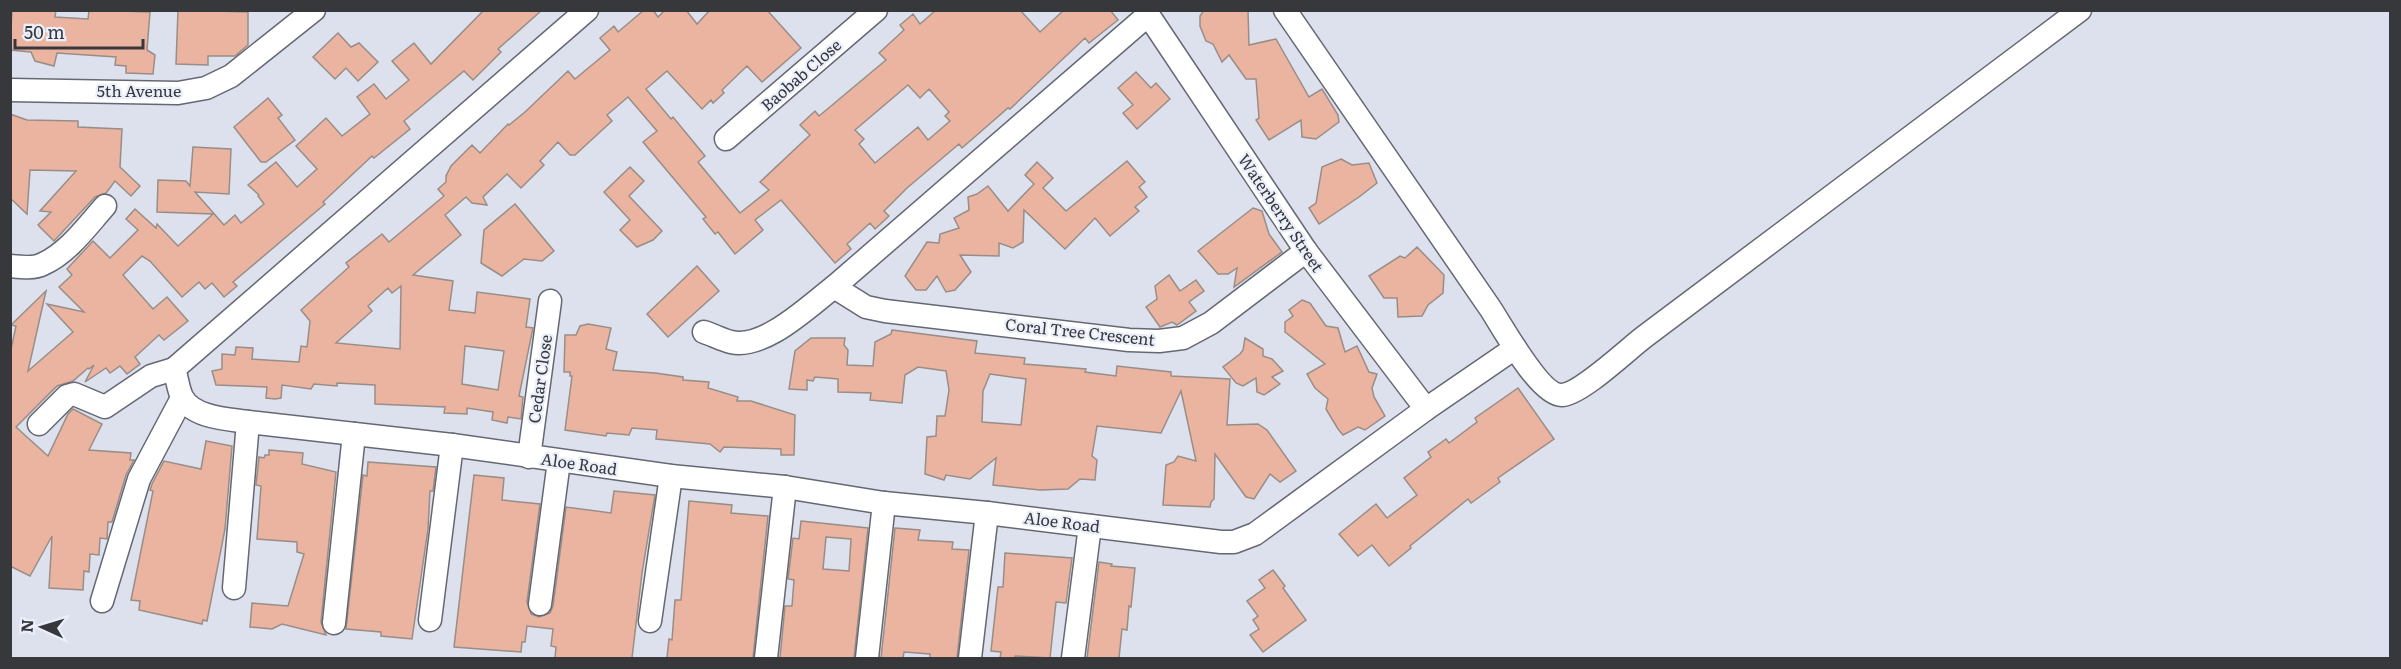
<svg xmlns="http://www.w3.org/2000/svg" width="2401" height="669" viewBox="0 0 2401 669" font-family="Literata,serif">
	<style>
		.building { fill: #eab4a1; stroke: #998d88; stroke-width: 1.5; fill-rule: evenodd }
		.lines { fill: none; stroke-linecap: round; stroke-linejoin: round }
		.minor-casing { stroke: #656872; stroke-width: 25 }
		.minor { stroke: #fff; stroke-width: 22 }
		.labels { text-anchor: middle; stroke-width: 4.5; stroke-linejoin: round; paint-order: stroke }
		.street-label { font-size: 16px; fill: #36383c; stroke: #eaeffa }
	</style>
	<rect width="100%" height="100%" fill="#dde1ed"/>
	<g class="building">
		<polygon points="12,10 56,10 55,17 88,19 89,10 150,12 147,50 155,55 153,74 126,73 126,66 115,65 116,57 57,53 54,66 35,61 31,52 10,50"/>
		<polygon points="178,10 248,12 248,45 235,56 208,56 208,65 176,64"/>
		<polygon points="484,10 542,10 498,49 501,52 473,80 464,71 404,121 410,129 374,158 372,156 323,202 325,204 233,282 237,286 224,297 212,283 205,289 199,282 182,297 150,261 142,256 123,275 153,309 167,297 188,321 164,340 159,335 135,357 140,364 127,374 120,366 110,373 106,368 85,382 94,365 89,369 88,368 73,381 57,386 16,427 48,456 68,414 73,409 102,424 89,450 131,453 130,460 134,460 126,475 112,522 108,522 107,539 100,538 99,555 90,554 89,572 84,571 83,590 49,588 52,536 30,576 10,566 10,354 16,326 11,325 46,291 28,371 73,332 47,304 84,312 59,287 72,275 67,269 93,241 110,258 138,230 126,219 135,209 156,228 157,224 178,246 213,214 157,212 158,180 186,181 190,186 193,147 231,149 229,194 195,192 224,225 235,215 241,223 264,204 258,196 259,195 248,185 276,162 297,187 317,169 296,146 326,118 342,136 370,114 357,97 374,84 386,99 409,80 392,61 414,43 431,64"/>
		<path d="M644,10H653L658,17L665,10H686L697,24L710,10H767L801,48L762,82L747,66L722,90L724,93L713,103L711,100L702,109L667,71L646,89L671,119L673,117L705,156L698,162L740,213L769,190L760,182L810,135L800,125L815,111L819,116L886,60L879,53L904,30L900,25L913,14L920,24L936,10H1020L1040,32L1064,10H1110L1118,20L1089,43L1085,38L1010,109L1008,108L962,148L959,144L907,188L884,211L889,216L875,229L870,223L847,244L851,249L835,263L781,200L755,220L763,230L735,254L718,232L715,234L703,219L706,217L643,142L657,131L628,97L607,115L612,121L575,155H570L558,142L540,161L544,165L521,188L507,174L483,197L487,205L472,203L466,197L445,215L461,235L413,275L453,281L449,310L475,313L477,292L530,299L526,327L533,328L519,396L523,397L521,419L508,417L507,423L492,420L493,412L467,408V414L444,413L445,407L375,404V385L337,383V386L314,384L311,389L282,385L281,398L275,399L266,398L267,387L216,385L212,371L222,369V354L235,355L236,347L253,348L252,359L299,362L301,346L307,347L310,321L301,310L349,267L346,263L382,234L389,242L444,196L438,189L446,182V176L451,166L472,145L480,153L508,124L509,125L525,112L568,71L575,79L610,50L600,38L614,26L618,32ZM908,85L920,98L929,89L949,112L945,116L950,121L928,140L918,127L875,163L859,144L864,139L855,130ZM401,286L400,349L336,343L372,311L368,306L388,288L392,293ZM465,346L504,351L498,390L462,384Z"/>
		<polygon points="1204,10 1248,10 1249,45 1276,39 1309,97 1322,89 1338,115 1339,122 1316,139 1302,137 1301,120 1269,140 1256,120 1259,118 1256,79 1246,79 1229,55 1222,62 1213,44 1206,41 1200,26 1200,16"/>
		<polygon points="338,33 351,47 359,43 378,62 358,81 346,68 335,79 313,57"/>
		<polygon points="1136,72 1151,88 1156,83 1170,99 1137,129 1123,113 1133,105 1118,88"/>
		<polygon points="268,98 282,115 278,118 295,140 266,162 261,162 234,127"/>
		<polygon points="10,114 27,120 78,121 78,127 122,129 120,167 140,186 131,196 115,181 106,193 95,197 54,241 38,225 51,212 40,211 76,171 30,170 27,214 10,198"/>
		<polygon points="1341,159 1352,165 1369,163 1377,183 1359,197 1319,224 1309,208 1316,203 1322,167"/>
		<polygon points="1127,161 1145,182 1139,187 1147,197 1135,207 1139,211 1110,236 1095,218 1065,249 1024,210 1023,242 1013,248 999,243 999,256 960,255 971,272 955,290 946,292 937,276 926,290 916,290 905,276 927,242 939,243 940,234 959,228 954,218 969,210 968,197 977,194 988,186 1008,211 1034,184 1025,175 1037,162 1053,178 1043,188 1066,211"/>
		<polygon points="630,167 644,181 629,196 662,231 653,240 637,247 620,230 630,220 604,192"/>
		<polygon points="515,204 554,251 542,261 524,259 502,276 481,263 484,230"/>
		<polygon points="1253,208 1262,211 1269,234 1282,252 1234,287 1237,268 1228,274 1218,274 1198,251"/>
		<polygon points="1417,247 1444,275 1443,293 1428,305 1422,316 1398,317 1397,298 1384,298 1369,276 1400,256 1405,258"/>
		<polygon points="697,266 719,291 668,337 647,314"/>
		<polygon points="1169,275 1180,291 1196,280 1204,291 1189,302 1196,311 1177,325 1172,322 1160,327 1146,307 1157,299 1155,286"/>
		<polygon points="1302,300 1310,303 1326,326 1338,328 1345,352 1357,346 1369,372 1377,374 1372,388 1374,397 1385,416 1365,430 1358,427 1343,435 1338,429 1326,409 1328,399 1315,388 1307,374 1325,364 1285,332 1285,322 1293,316 1289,310"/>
		<polygon points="588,324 611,328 606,349 617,352 613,370 655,373 683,377 683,380 709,382 708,388 738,397 737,401 751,401 795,415 794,455 781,455 781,449 724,447 720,452 710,444 656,439 657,430 632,428 629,435 607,433 606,436 565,430 572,376 570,376 570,372 564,372 565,335 576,335 580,326"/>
		<path d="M892,330L977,341L975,353L1025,358L1024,364L1086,369L1085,372L1116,376L1117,366L1171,372V376L1230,379L1227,425L1258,424L1267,430L1296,471L1280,482L1270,474L1254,499L1246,497L1215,454L1214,499L1211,502L1210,507L1163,505L1166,465L1174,462L1178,456L1196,461L1181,391L1161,433L1097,426L1092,456L1097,460L1095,480L1080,479L1068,489L1040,490L993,485L996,458L970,479L946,475L944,480L925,474L927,437L936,436L937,416H945L949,390L946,371L918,367L905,375L902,403L870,400L871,393L838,392V379L815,377L813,381L807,380V390L789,389L795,351L811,338H845L844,345L848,350L847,365L873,366L875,342L891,334ZM990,374L1026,379L1021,425L982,422L983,391Z"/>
		<polygon points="1245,338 1263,349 1263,356 1272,359 1283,371 1272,377 1280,384 1264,395 1257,392 1256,378 1243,386 1236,383 1223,367 1240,354 1243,350"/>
		<polygon points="1518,388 1554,439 1498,478 1500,482 1471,503 1468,499 1410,546 1411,548 1389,566 1372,545 1358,556 1339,534 1376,504 1387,518 1417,495 1404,478 1431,457 1428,452 1446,439 1449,443 1477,422 1475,418"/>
		<polygon points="206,441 232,446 225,529 207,621 203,620 202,624 139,610 140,601 131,600 153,491 150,490 152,484 164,461 201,469"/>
		<polygon points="269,450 303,453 302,464 336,472 321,622 326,635 282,624 272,629 250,627 252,603 288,606 304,554 297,552 297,542 257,539 261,486 256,485 259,457 264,458 265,455 269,455"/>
		<polygon points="368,462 436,467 433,491 430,491 428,529 412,639 381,636 381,632 346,629 363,475 367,476"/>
		<polygon points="474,475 504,478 502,500 540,504 527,602 531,614 539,617 550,613 553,606 566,507 611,513 614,491 655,495 642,573 632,658 555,658 556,647 551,646 553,629 527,626 525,642 522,642 521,652 454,647"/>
		<polygon points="689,501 732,505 731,513 768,516 753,658 667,658 669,639 672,640 675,600 681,600"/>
		<path d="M801,521L868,528L854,658H780L785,606H792L794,580L788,579L793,538L799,539ZM826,537L851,539L849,571L823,569Z"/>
		<polygon points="895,528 920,530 918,540 953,542 952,549 969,550 957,658 930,658 930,654 904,652 903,658 881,658"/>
		<polygon points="1005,553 1072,558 1066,603 1056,602 1050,658 1015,656 1015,658 1000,658 1001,652 991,651 998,587 1003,587"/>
		<polygon points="1099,562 1112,564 1111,566 1135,568 1131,607 1129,606 1127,630 1122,629 1119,658 1087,658"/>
		<polygon points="1273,570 1285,586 1283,588 1306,620 1263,652 1250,635 1259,629 1253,620 1258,616 1247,601 1265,588 1259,580"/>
	</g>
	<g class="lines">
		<defs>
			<g id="minor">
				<path d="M587,10L174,369C177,377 178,389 182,397C193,418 228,419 248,422L452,445L671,476L785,487L884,503L987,513L1221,542H1234L1255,534L1426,409L1515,348"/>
				<polyline points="1145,10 1306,251 1426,409"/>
				<path d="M1285,10L1490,308C1502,326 1540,396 1562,395C1581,394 1627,350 1644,337L2080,10"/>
				<polyline points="10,90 178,93 206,88 231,76 314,10"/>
				<polyline points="726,139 876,10"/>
				<path d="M10,266C20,267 34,269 43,264C68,253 87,226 105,206"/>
				<polyline points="834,287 866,307 885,311 1129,340 1159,341 1183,338 1211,323 1306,251"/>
				<path d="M704,332C713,335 722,340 731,342C764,350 809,306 834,287L1148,15"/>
				<polyline points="39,424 67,396 74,394 105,407 151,376 174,369"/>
				<polyline points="529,457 550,301"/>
				<polyline points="234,588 248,422"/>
				<polyline points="102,601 139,479 182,398"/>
				<polyline points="540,604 559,461"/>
				<polyline points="430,620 452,445"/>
				<polyline points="650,621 671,476"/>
				<polyline points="334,623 354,434"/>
				<polyline points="766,658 785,487"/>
				<polyline points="867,658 884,503"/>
				<polyline points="970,658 987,513"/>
				<polyline points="1073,658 1090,526"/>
			</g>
		</defs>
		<use href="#minor" class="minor-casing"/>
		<use href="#minor" class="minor"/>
	</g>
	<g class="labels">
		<g class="street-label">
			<text transform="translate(801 75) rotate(-41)" y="6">Baobab Close</text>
			<text x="139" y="97">5th Avenue</text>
			<text transform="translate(1281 213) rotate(56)" y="6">Waterberry Street</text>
			<text transform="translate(1080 332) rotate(6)" y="6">Coral Tree Crescent</text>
			<text transform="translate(540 379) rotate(-82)" y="6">Cedar Close</text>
			<text transform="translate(579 464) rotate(8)" y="6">Aloe Road</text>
			<text transform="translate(1062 522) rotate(7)" y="6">Aloe Road</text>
		</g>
	</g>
	<rect width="2401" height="669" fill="none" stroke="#36383c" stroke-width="24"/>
	<g transform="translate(42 627) rotate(274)" stroke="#eaeffa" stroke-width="4.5" paint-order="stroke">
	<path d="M0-4.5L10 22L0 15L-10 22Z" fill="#36383c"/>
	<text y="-9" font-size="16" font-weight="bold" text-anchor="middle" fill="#36383c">N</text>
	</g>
	<path d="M15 39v9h128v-9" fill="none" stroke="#36383c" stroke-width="3"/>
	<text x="24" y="39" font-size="18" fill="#36383c" stroke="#eaeffa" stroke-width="4.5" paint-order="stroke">50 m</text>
</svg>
